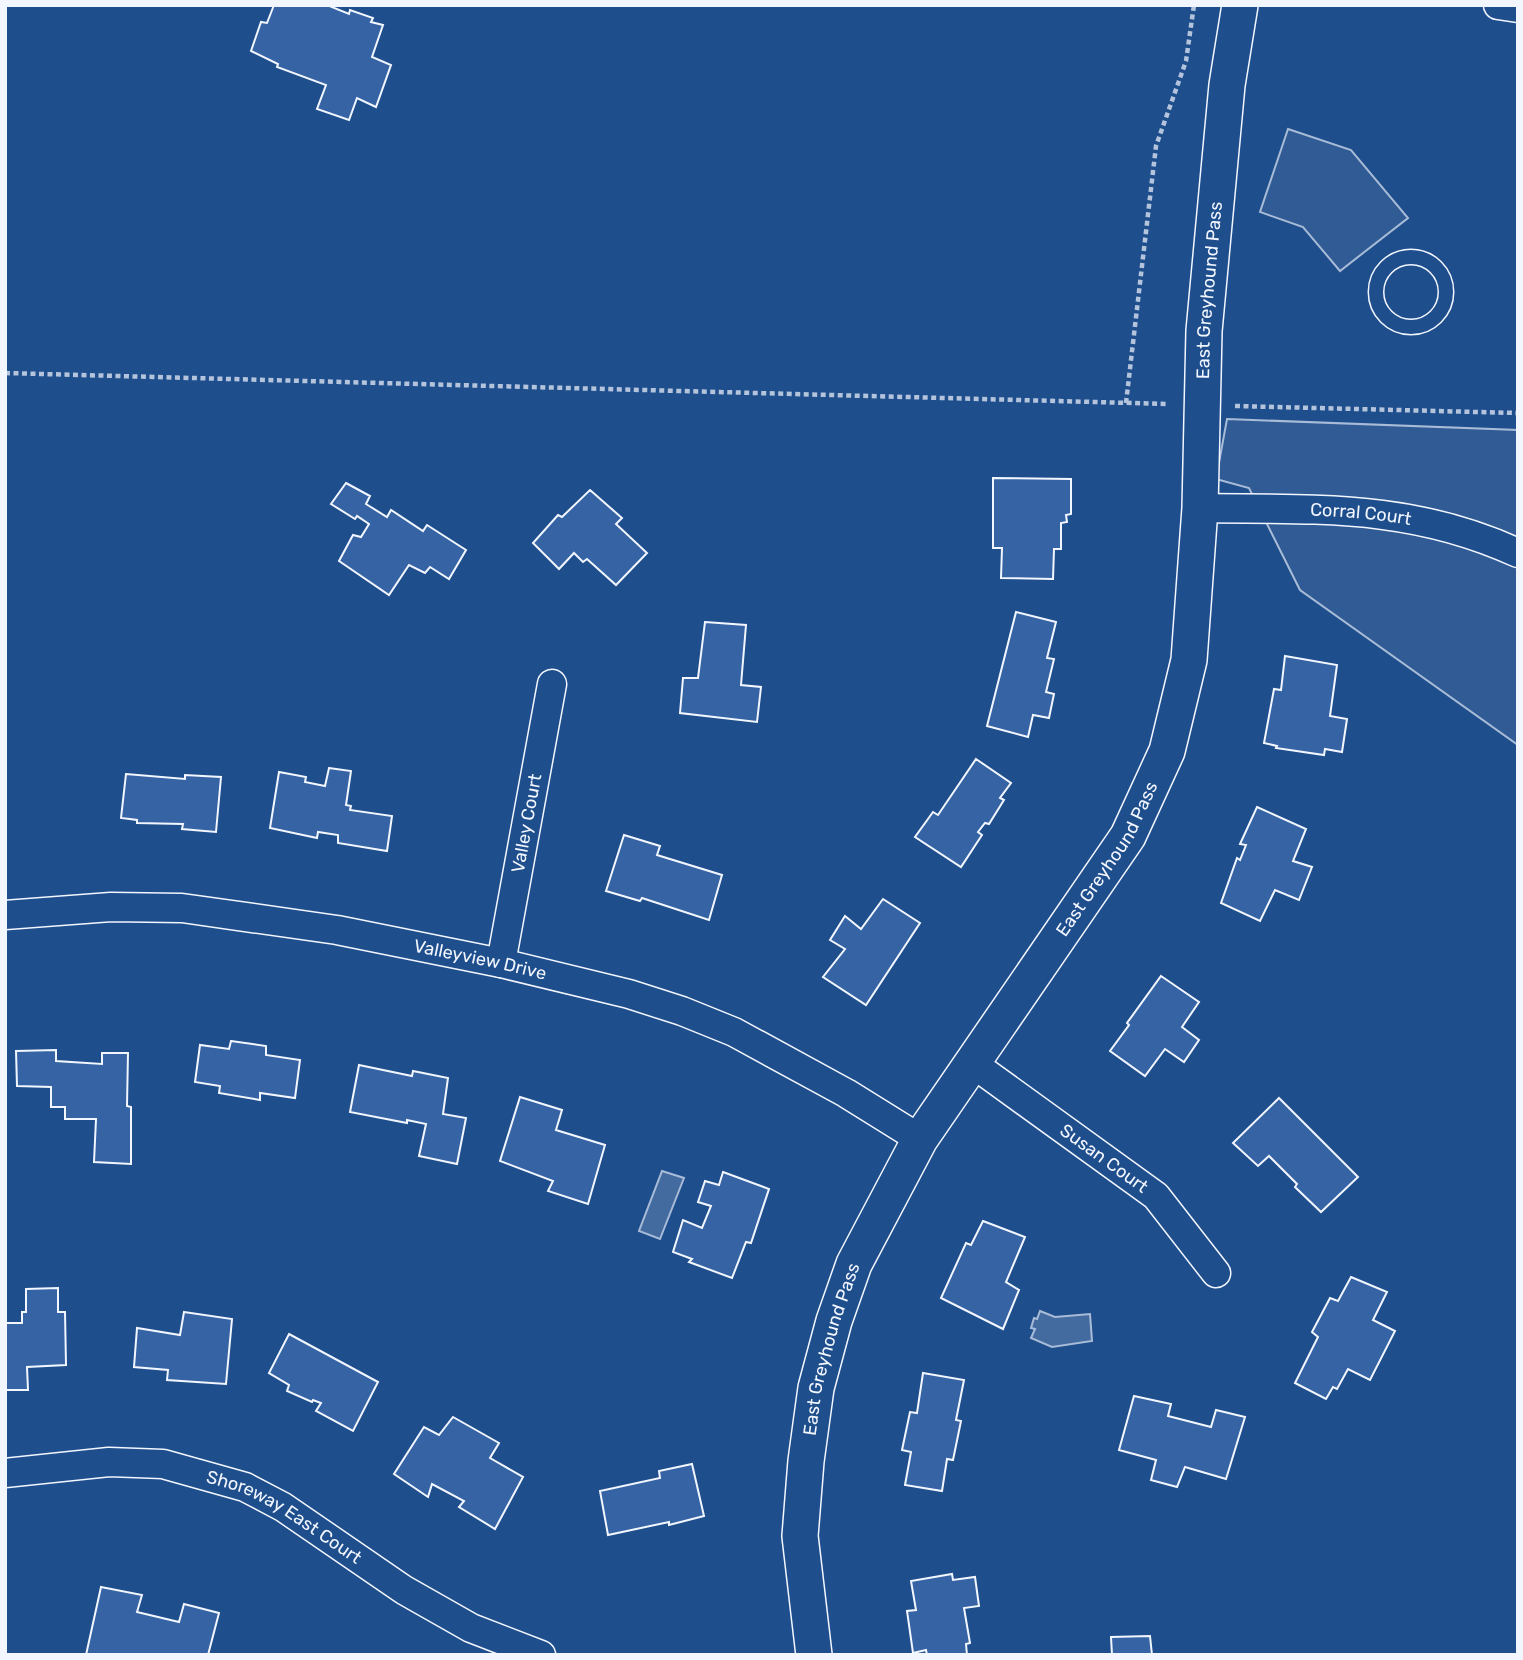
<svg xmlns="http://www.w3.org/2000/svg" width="1523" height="1660" viewBox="0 0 1523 1660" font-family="Rubik,sans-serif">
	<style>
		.built { fill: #305b95; stroke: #a8bbd7; stroke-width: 2 }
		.water { fill: #446ba0; stroke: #a8bbd7; stroke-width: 2 }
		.building { fill: #3563a3; stroke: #f2f6ff; stroke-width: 2 }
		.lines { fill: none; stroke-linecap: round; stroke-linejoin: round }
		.service-casing { stroke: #f2f6ff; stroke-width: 17 }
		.minor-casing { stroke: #f2f6ff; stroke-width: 31 }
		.tertiary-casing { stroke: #f2f6ff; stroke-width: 38 }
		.path { stroke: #b3c4dc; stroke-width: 4.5; stroke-dasharray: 5 3.5; stroke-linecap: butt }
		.service { stroke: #1f4e8c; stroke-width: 14 }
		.minor { stroke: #1f4e8c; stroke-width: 28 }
		.tertiary { stroke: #1f4e8c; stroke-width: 35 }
		.labels { text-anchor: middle; stroke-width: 5; stroke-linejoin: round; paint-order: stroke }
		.street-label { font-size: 18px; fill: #f2f6ff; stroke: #1f4e8c }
	</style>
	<rect width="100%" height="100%" fill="#1f4e8c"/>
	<g class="built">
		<polygon points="1288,129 1351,150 1408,218 1340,271 1303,227 1260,212"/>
		<polygon points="1227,419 1518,430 1518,745 1300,590 1249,488 1216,479"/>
	</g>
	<g class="water">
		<polygon points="662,1171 684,1178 660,1239 639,1231"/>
		<polygon points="1040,1311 1055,1317 1090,1314 1092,1341 1052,1347 1031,1338 1035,1329 1031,1328 1034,1318 1037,1319"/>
	</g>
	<g class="building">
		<polygon points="274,5 327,5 349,14 350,10 373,18 371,22 383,25 372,57 391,65 376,107 357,98 349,120 317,109 326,85 277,67 278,64 251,51 261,22 267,23"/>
		<polygon points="993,478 1071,479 1071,514 1066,515 1067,522 1061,523 1061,549 1054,549 1053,579 1001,578 1002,548 993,548"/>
		<polygon points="346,483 370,496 366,504 387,517 391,510 423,531 427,525 466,550 449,579 430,567 425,573 409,565 389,595 339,561 353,535 361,537 369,524 357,516 355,519 331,504"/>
		<polygon points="590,490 622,518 616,524 647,553 616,585 587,559 583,562 574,553 559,569 533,543 558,515 562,517"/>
		<polygon points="1016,612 1056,622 1047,658 1054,659 1046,692 1054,694 1049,718 1033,715 1028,737 987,726"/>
		<polygon points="705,622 746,625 741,685 761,687 757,722 680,713 683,678 698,678"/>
		<polygon points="1285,656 1337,665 1330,716 1347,719 1342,752 1325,749 1324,755 1276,748 1277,746 1264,743 1274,689 1281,690"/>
		<polygon points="976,759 1011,783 1000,798 1004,800 989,824 985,823 978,832 982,835 961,867 915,837 933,812 938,815"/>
		<polygon points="329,768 351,771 346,805 351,806 350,810 392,816 387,851 338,843 338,835 318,832 317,838 270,828 279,772 306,777 305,782 325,786"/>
		<polygon points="126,774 185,779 185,775 221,777 216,832 182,829 183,824 137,823 137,820 121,818"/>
		<polygon points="1257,807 1306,829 1293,861 1312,867 1299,900 1275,890 1260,921 1221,903 1237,858 1240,860 1246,845 1240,844"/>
		<polygon points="624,835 660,846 657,855 722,875 709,920 642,898 640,901 606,891"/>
		<polygon points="883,899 920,923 866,1005 823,977 845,949 830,940 845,916 861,929"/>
		<polygon points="1161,976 1199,1002 1182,1027 1199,1040 1184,1062 1165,1049 1145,1076 1110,1051 1129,1025 1127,1023"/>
		<polygon points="231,1041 266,1046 266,1055 300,1060 295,1098 260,1093 260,1100 219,1093 220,1086 195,1082 200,1045 229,1049"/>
		<polygon points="56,1050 56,1061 102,1064 102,1053 128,1053 127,1106 131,1107 131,1164 94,1162 96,1119 65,1119 65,1107 51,1107 51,1087 17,1086 16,1051"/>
		<polygon points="359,1065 412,1076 413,1071 448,1078 443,1114 466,1118 457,1164 419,1156 426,1124 407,1120 407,1123 350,1112"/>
		<polygon points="520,1097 562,1110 556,1130 605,1145 588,1204 548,1191 553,1181 500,1161"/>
		<polygon points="1279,1098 1358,1177 1321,1212 1295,1187 1297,1184 1269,1156 1258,1166 1233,1143"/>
		<polygon points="723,1172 769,1189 751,1243 746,1242 732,1278 689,1262 692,1259 673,1252 683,1220 702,1228 711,1206 698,1202 705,1181 719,1185"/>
		<polygon points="983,1221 1025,1237 1006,1282 1019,1290 1003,1329 941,1298 966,1243 971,1245"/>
		<polygon points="1351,1277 1387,1292 1373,1320 1395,1331 1370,1380 1348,1369 1337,1389 1333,1387 1326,1399 1295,1383 1318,1337 1312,1332 1330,1298 1338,1301"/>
		<polygon points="58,1288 58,1312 65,1312 66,1365 27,1367 28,1390 5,1390 5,1323 22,1323 22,1312 26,1312 26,1289"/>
		<polygon points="184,1312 232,1319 226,1384 167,1380 168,1370 134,1367 137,1328 180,1335"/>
		<polygon points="289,1334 378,1382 353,1431 316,1411 321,1403 313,1400 312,1402 287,1391 289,1385 269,1373"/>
		<polygon points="923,1373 964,1380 956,1420 961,1421 953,1460 947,1459 942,1491 905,1485 911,1452 902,1450 910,1412 917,1413"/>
		<polygon points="1134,1396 1171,1404 1168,1416 1211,1427 1216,1410 1245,1417 1226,1479 1185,1467 1177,1487 1151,1480 1156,1460 1119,1450"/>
		<polygon points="453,1417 499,1443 490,1458 523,1477 495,1529 459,1507 464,1501 432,1484 428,1497 394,1474 424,1427 439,1435"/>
		<polygon points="692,1464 704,1516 669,1525 669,1522 608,1535 600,1491 660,1478 659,1471"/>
		<polygon points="952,1574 953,1580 975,1577 979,1606 964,1608 970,1643 966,1644 967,1655 927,1655 926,1650 913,1653 907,1611 916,1610 911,1581"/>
		<polygon points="101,1587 142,1595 137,1612 179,1622 184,1604 219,1613 208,1655 86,1655"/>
		<polygon points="1150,1636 1152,1655 1112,1655 1111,1637"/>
	</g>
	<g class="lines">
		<defs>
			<circle id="service" cx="1411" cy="292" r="35"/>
			<g id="minor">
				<polyline points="1498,5 1518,8"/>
				<path id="s1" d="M1200,508C1315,510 1409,503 1518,553"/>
				<path id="s2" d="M5,915L111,907L182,908L337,930L501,963L629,994L682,1011L734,1032L846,1093L920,1139"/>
				<path id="s3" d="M501,963L552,684"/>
				<path id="s4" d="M972,1063L1156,1196L1216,1273"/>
				<path id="s5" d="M5,1473L109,1462L163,1464L245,1487L283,1507L404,1590L471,1628L541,1655"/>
			</g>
			<g id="tertiary">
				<path id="s6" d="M814,1655L800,1536L806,1461L816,1388L834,1321L854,1264L920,1139L1128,836L1167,751L1189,660L1200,508L1204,331L1227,85L1240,5"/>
			</g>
		</defs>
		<use href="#service" class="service-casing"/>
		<use href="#minor" class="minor-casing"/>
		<use href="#tertiary" class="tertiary-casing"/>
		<g class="path">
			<polyline points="5,373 1169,404"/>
			<polyline points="1126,403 1156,146 1186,61 1194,5"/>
			<polyline points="1235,406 1518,413"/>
		</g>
		<use href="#service" class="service"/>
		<use href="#minor" class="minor"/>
		<use href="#tertiary" class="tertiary"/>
	</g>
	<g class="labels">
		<g class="street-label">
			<text dy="6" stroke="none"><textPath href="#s6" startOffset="1465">East Greyhound Pass</textPath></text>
			<text dy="6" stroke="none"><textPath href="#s1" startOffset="161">Corral Court</textPath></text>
			<text dy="6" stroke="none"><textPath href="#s3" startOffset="142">Valley Court</textPath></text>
			<text dy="6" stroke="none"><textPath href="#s6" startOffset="877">East Greyhound Pass</textPath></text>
			<text dy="6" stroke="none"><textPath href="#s2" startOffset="480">Valleyview Drive</textPath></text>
			<text dy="6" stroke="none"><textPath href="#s4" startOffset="163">Susan Court</textPath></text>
			<text dy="6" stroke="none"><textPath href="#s6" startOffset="310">East Greyhound Pass</textPath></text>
			<text dy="6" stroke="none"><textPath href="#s5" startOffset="292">Shoreway East Court</textPath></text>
		</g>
	</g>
	<rect width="1523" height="1660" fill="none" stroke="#f2f6ff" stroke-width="14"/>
</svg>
